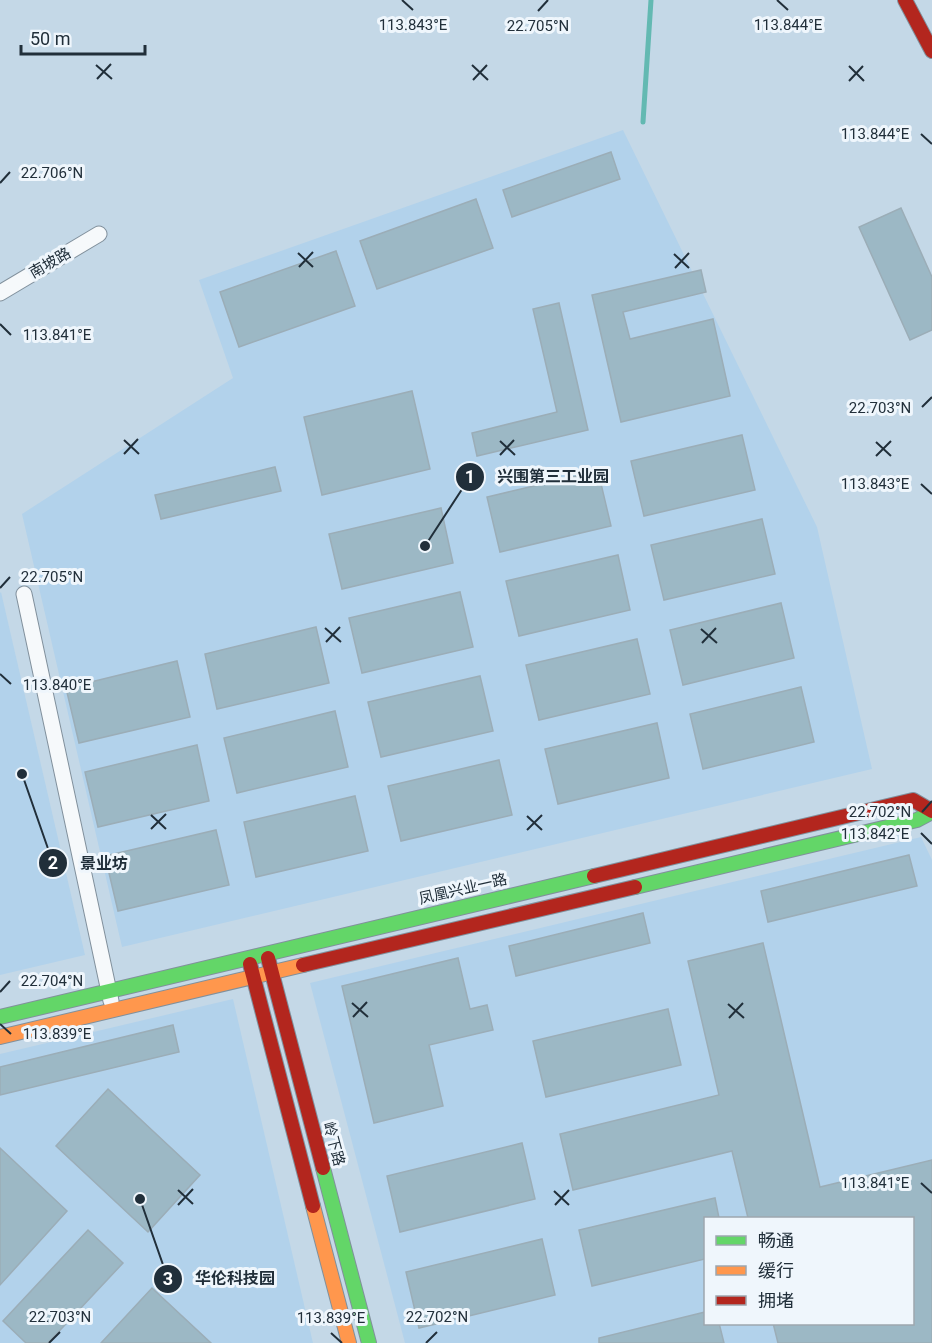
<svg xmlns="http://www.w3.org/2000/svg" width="932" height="1343" viewBox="0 0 932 1343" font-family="Roboto,'Noto Sans SC',sans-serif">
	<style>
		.built { fill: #b2d2eb; fill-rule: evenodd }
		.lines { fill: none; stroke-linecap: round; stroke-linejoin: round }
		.stream { stroke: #63b9b2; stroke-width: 5 }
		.building { fill: #9cb8c5; stroke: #9badb7; stroke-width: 1.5 }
		.street-casing { stroke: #81909c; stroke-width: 17 }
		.fast-casing { stroke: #81909c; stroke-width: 16 }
		.slow-casing { stroke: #81909c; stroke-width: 16 }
		.jam-casing { stroke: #81909c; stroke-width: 16 }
		.street { stroke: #f6f9fb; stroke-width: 15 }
		.fast { stroke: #63d668; stroke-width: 14 }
		.slow { stroke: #ff974d; stroke-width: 14 }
		.jam { stroke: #b3261e; stroke-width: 14 }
		.ticks { fill: none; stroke: #212f3a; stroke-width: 2 }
		.labels { text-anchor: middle; stroke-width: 6; stroke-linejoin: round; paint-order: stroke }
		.street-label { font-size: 15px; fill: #212f3a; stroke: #eff6fc }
		.ticks-label { font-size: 15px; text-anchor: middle; fill: #212f3a; stroke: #eff6fc; stroke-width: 6; stroke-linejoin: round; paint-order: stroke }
		.leader { fill: none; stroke: #212f3a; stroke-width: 2 }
		.callout-dot { fill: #212f3a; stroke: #eff6fc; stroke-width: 2 }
		.mark-label { font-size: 18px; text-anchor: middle; font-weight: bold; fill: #fff }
		.callout-label { font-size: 16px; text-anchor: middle; font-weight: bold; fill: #212f3a; stroke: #eff6fc; stroke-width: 6; stroke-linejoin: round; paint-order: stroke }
	</style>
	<rect width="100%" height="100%" fill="#c4d8e7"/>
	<g class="built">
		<polygon points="623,130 817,527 872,769 122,947 22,514 233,378 199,280"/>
		<polygon points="1,592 85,955 0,975 0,593"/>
		<path d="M921,837L932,860V1343H405L310,983ZM706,1218H912V1324H706Z"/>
		<polygon points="233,999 313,1343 0,1343 0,1054"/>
	</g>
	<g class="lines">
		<polyline class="stream" points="643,122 651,0"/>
	</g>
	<g class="building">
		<polygon points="611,152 620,179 512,217 503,190"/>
		<polygon points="476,199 493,248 377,289 360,241"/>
		<polygon points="901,208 932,277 932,330 910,340 859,227"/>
		<polygon points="336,251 355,306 239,347 220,292"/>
		<polygon points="701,270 706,292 623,312 630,339 713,319 730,396 621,422 592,295"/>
		<polygon points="559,303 588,430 477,456 472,433 557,412 533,309"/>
		<polygon points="412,391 430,469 322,495 304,417"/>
		<polygon points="742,435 755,490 644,516 631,461"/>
		<polygon points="275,467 281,491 161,519 155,495"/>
		<polygon points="598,471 611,526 500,552 487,497"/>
		<polygon points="441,508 453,563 342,589 329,534"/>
		<polygon points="762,519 775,574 664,600 651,545"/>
		<polygon points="618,555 630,610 519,636 506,581"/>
		<polygon points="460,592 473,647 362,673 349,618"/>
		<polygon points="781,603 794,658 683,685 670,630"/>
		<polygon points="316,627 329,683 217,709 205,654"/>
		<polygon points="637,639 650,694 539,720 526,665"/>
		<polygon points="177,661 190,717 79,743 66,688"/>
		<polygon points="480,676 493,731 381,757 368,702"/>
		<polygon points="801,687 814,742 703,769 690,714"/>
		<polygon points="335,711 348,767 237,793 224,738"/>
		<polygon points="657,723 669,778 558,804 545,749"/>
		<polygon points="197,745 209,801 98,827 85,772"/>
		<polygon points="499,760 512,815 401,841 388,786"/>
		<polygon points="355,796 368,851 256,877 244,822"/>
		<polygon points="216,830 229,885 118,911 105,856"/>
		<polygon points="909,855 917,886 768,922 761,891"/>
		<polygon points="643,913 650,943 516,976 509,946"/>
		<polygon points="763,943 820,1187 932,1160 932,1343 778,1343 773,1323 912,1323 912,1218 748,1218 732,1151 573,1190 560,1134 719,1095 688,961"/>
		<polygon points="458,958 470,1009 487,1005 493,1030 429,1045 443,1106 374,1123 342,986"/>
		<polygon points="668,1009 681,1065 546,1097 533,1041"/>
		<polygon points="173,1025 179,1052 0,1095 0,1067"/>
		<polygon points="108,1089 200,1175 148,1232 56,1146"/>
		<polygon points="522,1143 535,1199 400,1232 387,1176"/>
		<polygon points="0,1148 67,1211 0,1285"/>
		<polygon points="715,1198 719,1218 705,1218 705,1259 592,1286 579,1230"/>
		<polygon points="88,1230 123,1263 48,1343 26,1343 3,1321"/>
		<polygon points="542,1239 555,1295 419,1328 406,1272"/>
		<polygon points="152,1288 211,1343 101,1343"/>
		<polygon points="705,1312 705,1323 719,1323 724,1343 599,1343 599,1338"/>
	</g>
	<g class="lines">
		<defs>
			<g id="street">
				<polyline points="0,293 99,234"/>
				<polyline points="24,594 111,1001"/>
			</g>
			<g id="fast">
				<polyline points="635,887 917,820 932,812"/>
				<polyline points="0,1017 594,876"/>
				<polyline points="323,1168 369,1343"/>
			</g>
			<g id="slow">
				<polyline points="0,1037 303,965"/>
				<polyline points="313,1206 349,1343"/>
			</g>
			<g id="jam">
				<polyline points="905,0 932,51"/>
				<polyline points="594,876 913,800 932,811"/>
				<polyline points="268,958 323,1168"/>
				<polyline points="250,964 313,1206"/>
				<polyline points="303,965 635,887"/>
			</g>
		</defs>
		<use href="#street" class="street-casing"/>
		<use href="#fast" class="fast-casing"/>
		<use href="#slow" class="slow-casing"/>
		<use href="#jam" class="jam-casing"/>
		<use href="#street" class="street"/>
		<use href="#fast" class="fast"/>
		<use href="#slow" class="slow"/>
		<use href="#jam" class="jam"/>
	</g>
	<path class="ticks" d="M402,0L413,10M777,0L788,10M538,11L548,0M96,65L112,79M472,65L488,80M849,66L864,81M97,79L111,64M473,80L487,65M849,81L863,66M921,134L932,144M0,183L10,172M298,253L313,267M674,254L689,268M299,267L313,252M675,268L689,253M0,324L11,335M922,407L932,397M124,440L139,454M500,441L515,455M876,442L891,456M124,454L138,439M500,455L514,440M876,456L891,441M921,484L932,494M0,588L10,577M325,628L341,642M701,629L717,643M326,642L340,627M702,643L716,628M0,674L11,684M922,812L932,801M151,815L166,829M527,816L542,830M151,829L166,814M527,830L542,815M921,833L932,844M0,992L10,981M352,1003L368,1017M728,1004L744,1018M353,1017L367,1002M729,1018L743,1003M0,1024L11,1034M921,1183L932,1193M178,1190L193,1204M554,1191L569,1205M178,1205L193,1189M555,1205L569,1190M331,1333L342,1343M49,1343L60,1332M426,1343L437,1332"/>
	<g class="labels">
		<g class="street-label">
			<text transform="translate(50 263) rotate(-30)" y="5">南坡路</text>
			<text transform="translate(463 889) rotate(-13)" y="5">凤凰兴业一路</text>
			<text transform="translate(334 1144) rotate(75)" y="5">岭下路</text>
		</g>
	</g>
	<g class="ticks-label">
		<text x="413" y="30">113.843°E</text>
		<text x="788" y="30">113.844°E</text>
		<text x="538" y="31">22.705°N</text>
		<text x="875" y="139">113.844°E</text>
		<text x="52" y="178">22.706°N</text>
		<text x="57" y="340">113.841°E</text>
		<text x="880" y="413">22.703°N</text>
		<text x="875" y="489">113.843°E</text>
		<text x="52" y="582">22.705°N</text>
		<text x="57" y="690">113.840°E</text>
		<text x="880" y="817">22.702°N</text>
		<text x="875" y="839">113.842°E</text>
		<text x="52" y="986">22.704°N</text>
		<text x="57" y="1039">113.839°E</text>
		<text x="875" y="1188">113.841°E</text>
		<text x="60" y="1322">22.703°N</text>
		<text x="437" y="1322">22.702°N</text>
		<text x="331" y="1323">113.839°E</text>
	</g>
	<path class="leader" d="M425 546L470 477M22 774L53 863M140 1199L168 1279"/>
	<g class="callout-dot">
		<circle cx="425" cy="546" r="6"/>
		<circle cx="22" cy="774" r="6"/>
		<circle cx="140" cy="1199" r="6"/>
		<circle cx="470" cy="477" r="15"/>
		<circle cx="53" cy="863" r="15"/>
		<circle cx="168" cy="1279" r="15"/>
	</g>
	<g class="mark-label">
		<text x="470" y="483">1</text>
		<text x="53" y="869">2</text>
		<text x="168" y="1285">3</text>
	</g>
	<g class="callout-label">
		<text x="553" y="482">兴围第三工业园</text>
		<text x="104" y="869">景业坊</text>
		<text x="235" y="1284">华伦科技园</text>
	</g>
	<rect x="704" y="1217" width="210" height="108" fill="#eff6fc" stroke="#9da6ae" stroke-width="1.5"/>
	<rect x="716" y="1236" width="30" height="9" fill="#63d668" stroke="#9da6ae" stroke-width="1.5"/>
	<text x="758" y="1247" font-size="18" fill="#212f3a">畅通</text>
	<rect x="716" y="1266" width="30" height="9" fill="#ff974d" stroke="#9da6ae" stroke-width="1.5"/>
	<text x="758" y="1277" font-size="18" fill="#212f3a">缓行</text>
	<rect x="716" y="1296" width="30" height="9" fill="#b3261e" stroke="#9da6ae" stroke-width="1.5"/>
	<text x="758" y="1307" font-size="18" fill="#212f3a">拥堵</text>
	<path d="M21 45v9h124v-9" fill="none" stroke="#212f3a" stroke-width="3"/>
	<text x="30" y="45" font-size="18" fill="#212f3a" stroke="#eff6fc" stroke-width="4.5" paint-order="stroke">50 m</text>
</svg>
